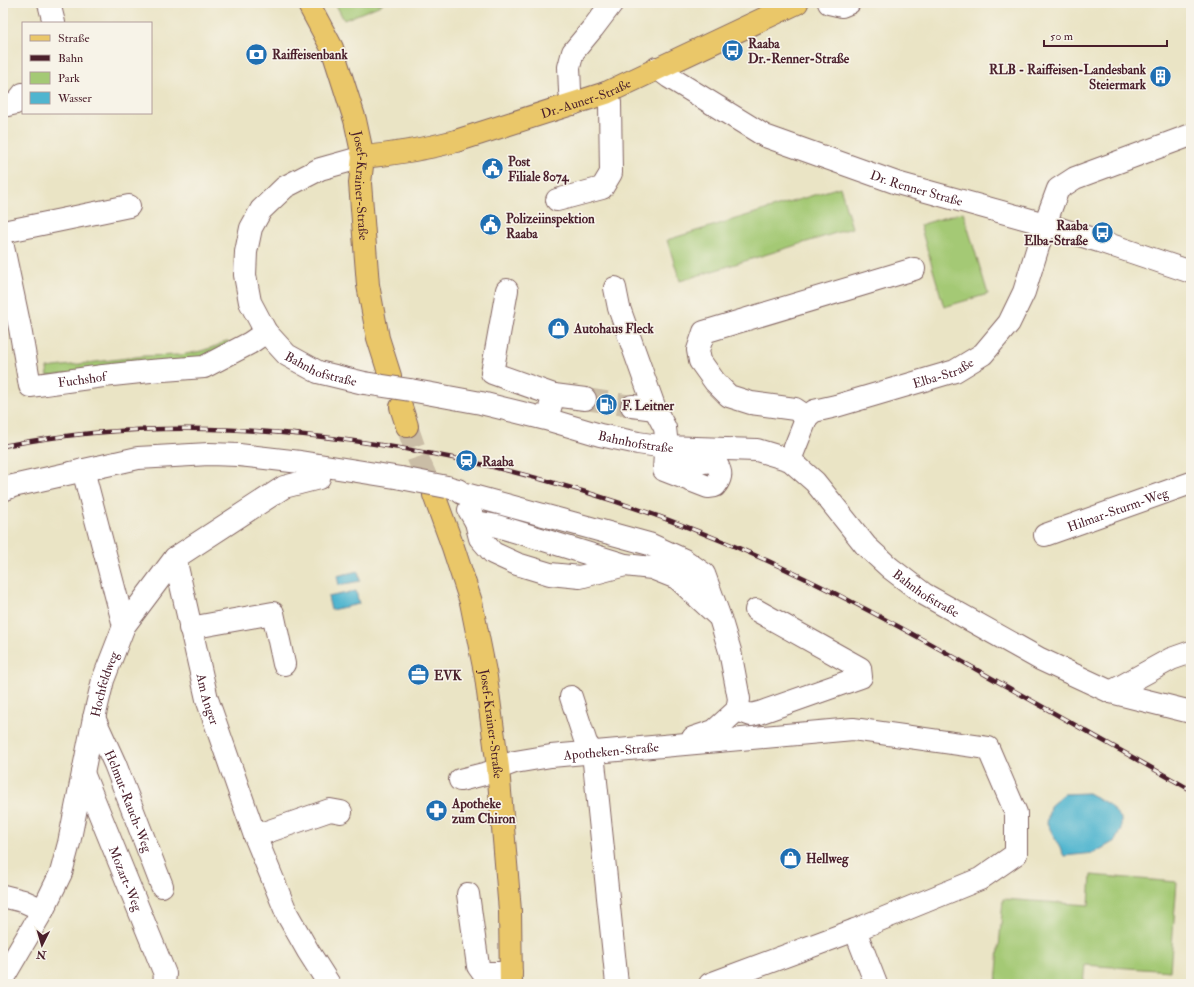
<svg xmlns="http://www.w3.org/2000/svg" width="1194" height="987" viewBox="0 0 1194 987" font-family="'IM FELL Double Pica',serif">
	<style>
		.green { fill: #a4c974; stroke: #777450 }
		.water { fill: #50b5cf; stroke: #4d6a7d }
		.lines { fill: none; stroke-linecap: round; stroke-linejoin: round }
		.minor-tunnel { stroke: #cabda6; stroke-width: 22; stroke-dasharray: 22 11; stroke-linecap: butt }
		.major-tunnel { stroke: #cabda6; stroke-width: 22; stroke-dasharray: 22 11; stroke-linecap: butt }
		.minor-casing { stroke: #826461; stroke-width: 24 }
		.major-casing { stroke: #826461; stroke-width: 24 }
		.minor { stroke: #fff; stroke-width: 22 }
		.major { stroke: #eac769; stroke-width: 22 }
		.rail-casing { stroke: #4a1f2b; stroke-width: 4.5 }
		.rail { stroke: #f7f3e8; stroke-width: 3; stroke-dasharray: 9; stroke-linecap: butt }
		.minor-bridge-casing { stroke: #826461; stroke-width: 24; stroke-linecap: butt }
		.minor-bridge { stroke: #fff; stroke-width: 22 }
		.labels { text-anchor: middle; stroke-width: 3.5; stroke-linejoin: round; paint-order: stroke }
		.poi-label { font-size: 13px; font-weight: bold; fill: #4a1f2b; stroke: #f7f3e8; text-anchor: start }
		.street-label { font-size: 13px; fill: #4a1f2b; stroke: #f7f3e8 }
	</style>
	<rect width="100%" height="100%" fill="#f7f3e8"/>
	<filter id="ink" filterUnits="userSpaceOnUse"><feTurbulence type="fractalNoise" baseFrequency=".025" numOctaves="2"/><feDisplacementMap in="SourceGraphic" scale="8" xChannelSelector="R" yChannelSelector="G"/><feConvolveMatrix kernelMatrix="1 2 1 2 8 2 1 2 1" color-interpolation-filters="sRGB"/></filter>
	<filter id="wash" filterUnits="userSpaceOnUse"><feTurbulence type="fractalNoise" baseFrequency=".012" numOctaves="4" result="noise"/><feDisplacementMap in="SourceGraphic" scale="16" xChannelSelector="R" yChannelSelector="G"/><feGaussianBlur stdDeviation="0.9" result="paint"/><feColorMatrix in="noise" values="0 0 0 0 0 0 0 0 0 0 0 0 0 0 0 0 0 1.4 0 .05"/><feComposite in="paint" operator="in"/></filter>
	<g filter="url(#wash)">
		<rect width="100%" height="100%" fill="#eae4c5"/>
		<g class="green">
			<polygon points="335,3 383,3 381,5 344,20"/>
			<polygon points="840,187 852,228 680,281 667,240"/>
			<polygon points="963,212 988,294 944,307 920,225"/>
			<polygon points="228,341 231,345 202,359 48,376 47,368 144,356 181,355 201,351 217,346 223,342"/>
			<polygon points="1091,875 1177,882 1170,971 1085,965 1083,984 996,984 1003,899 1089,905"/>
		</g>
		<g class="water">
			<polygon points="358,571 360,581 339,585 337,576"/>
			<polygon points="356,591 359,604 331,610 328,597"/>
			<polygon points="1088,793 1108,804 1121,818 1121,829 1115,841 1094,853 1064,856 1047,823 1050,806 1064,794"/>
		</g>
	</g>
	<g filter="url(#ink)">
		<g class="lines">
			<polyline class="minor-tunnel" points="585,399 632,406"/>
			<polyline class="major-tunnel" points="407,426 418,458 434,495"/>
			<defs>
				<g id="minor">
					<polyline points="49,3 54,23"/>
					<polyline points="829,3 842,6 849,3"/>
					<path id="s1" d="M657,68L669,77L765,136L897,183L1038,222L1099,241L1191,272"/>
					<polyline points="573,104 570,91 569,67 573,52 593,28 612,3"/>
					<polyline points="3,106 16,103 23,94"/>
					<path id="s2" d="M363,157L320,169L285,187L261,210L251,228L246,252L245,275L250,302L259,319L266,332L287,355L318,372L364,383"/>
					<polyline points="557,200 602,188 611,173 610,103 606,93"/>
					<polyline points="3,232 129,206"/>
					<path id="s3" d="M3,247L20,328L30,386L103,376L150,371L204,367L250,343L266,332"/>
					<path d="M615,288L619,308L655,409L665,428L666,437L664,470L708,487L715,486C719,481 722,475 719,469C714,454 695,466 685,466C679,465 671,461 665,459"/>
					<polyline points="507,290 492,373 554,395"/>
					<path id="s4" d="M410,390L481,403L546,419L600,435L638,443L665,447L757,450L790,460L815,482L866,546L890,568L924,594L1040,659L1111,692L1191,712"/>
					<polyline points="632,406 655,409"/>
					<polyline points="550,408 554,395 585,399"/>
					<polyline points="807,417 795,409 751,403 729,396 715,382 700,361 698,350 704,332 914,269"/>
					<path id="s5" d="M790,460L807,417L814,411L836,406L955,371L983,354L1009,323L1024,292L1045,224L1058,189L1075,178L1191,135"/>
					<polyline points="83,470 124,626"/>
					<polyline points="447,487 458,490 462,493 580,525 649,544 684,560 704,574 720,618 730,651 739,699 737,710 714,731 693,738"/>
					<polyline points="3,490 13,486 138,458 209,454 239,455 300,462 401,478"/>
					<polyline points="469,510 476,522 480,538 493,553 517,564 550,574 580,577 625,565"/>
					<polyline points="476,522 497,526 544,540 625,565 652,568 677,578 717,615"/>
					<path id="s6" d="M1045,535L1191,483"/>
					<path id="s7" d="M175,558L207,699L255,836L287,914L308,951L329,984"/>
					<polyline points="190,628 273,613 284,664"/>
					<polyline points="1111,692 1171,659 1191,652"/>
					<polyline points="571,697 586,743 593,753 617,984"/>
					<polyline points="737,710 751,715 759,713 861,677 860,668 756,610"/>
					<path id="s8" d="M94,718L115,764L162,886"/>
					<path id="s9" d="M83,773L165,974L164,984"/>
					<path id="s10" d="M460,780L488,773L498,768L515,762L551,756L853,729L988,748L1016,813V854L980,879L855,930L710,984"/>
					<polyline points="255,836 330,810 341,812"/>
					<polyline points="468,894 478,966 483,973 511,973"/>
					<polyline points="3,896 23,901 43,910"/>
					<polyline points="855,930 876,984"/>
					<path id="s11" d="M3,978L43,910L61,873L69,843L94,718L103,680L124,626L175,558L284,487L319,478"/>
				</g>
				<g id="major">
					<path id="s12" d="M308,3L332,48L355,120L363,157L360,183L368,285L378,338L390,376"/>
					<path id="s13" d="M363,157C395,154 425,149 456,141L606,93L797,3"/>
					<polyline points="401,407 407,426"/>
					<path id="s14" d="M434,495L453,547L471,602L486,677L498,768L510,911L511,984"/>
				</g>
			</defs>
			<use href="#minor" class="minor-casing"/>
			<use href="#major" class="major-casing"/>
			<use href="#minor" class="minor"/>
			<use href="#major" class="major"/>
			<defs>
				<path id="rail" d="M3,446C155,416 307,428 458,459C570,483 679,519 783,568C852,600 919,637 986,675C1054,713 1123,752 1191,790"/>
			</defs>
			<use href="#rail" class="rail-casing"/>
			<use href="#rail" class="rail"/>
			<defs>
				<g id="minor-bridge">
					<polyline points="364,383 410,390"/>
					<polyline points="401,478 447,487"/>
				</g>
			</defs>
			<use href="#minor-bridge" class="minor-bridge-casing"/>
			<use href="#minor-bridge" class="minor-bridge"/>
		</g>
	</g>
	<defs>
		<symbol id="bus-disc" viewBox="-11 -11 22 22"><circle r="9.5" fill="#1f6fb2" stroke="#f7f3e8"/><path d="M-5-6H5V4H4V6H2V4H-2V6H-4V4H-5ZM-3.5-4V0h7V-4ZM-3.5 1.2v1.5H-2V1.2ZM2 1.2v1.5H3.5V1.2Z" fill="#fff"/></symbol>
		<symbol id="bank-disc" viewBox="-11 -11 22 22"><circle r="9.5" fill="#1f6fb2" stroke="#f7f3e8"/><path d="M-6-4H6V4H-6ZM0-2.3a2.3 2.3 0 1 0 0 4.6a2.3 2.3 0 1 0 0-4.6Z" fill="#fff"/></symbol>
		<symbol id="building-disc" viewBox="-11 -11 22 22"><circle r="9.5" fill="#1f6fb2" stroke="#f7f3e8"/><path d="M-4-6H4V6H1V3H-1V6H-4ZM-2.5-4.3h1.7v1.8h-1.7ZM.8-4.3h1.7v1.8H.8ZM-2.5-1h1.7V.8h-1.7ZM.8-1h1.7V.8H.8Z" fill="#fff"/></symbol>
		<symbol id="civic-disc" viewBox="-11 -11 22 22"><circle r="9.5" fill="#1f6fb2" stroke="#f7f3e8"/><path d="M-.6-6.5H3V-4.5H.6V-3L4-1V1h2V6H-6V1h2V-1L-.6-3ZM-1.2 2.5V6h2.4V2.5Z" fill="#fff"/></symbol>
		<symbol id="shop-disc" viewBox="-11 -11 22 22"><circle r="9.5" fill="#1f6fb2" stroke="#f7f3e8"/><path d="M-5-2.5h2.3a2.7 3.5 0 0 1 5.4 0H5L5.5 6h-11ZM-1.5-2.5h3a1.5 2.3 0 0 0-3 0Z" fill="#fff"/></symbol>
		<symbol id="fuel-disc" viewBox="-11 -11 22 22"><circle r="9.5" fill="#1f6fb2" stroke="#f7f3e8"/><path d="M-5.5-6h7V0h2V4h1.3V-2.5L3-4.5l.8-.8L6-3V5H2.5V1h-1V6h-7ZM-4.2-4.7v3.2H.2V-4.7Z" fill="#fff"/></symbol>
		<symbol id="station-disc" viewBox="-11 -11 22 22"><circle r="9.5" fill="#1f6fb2" stroke="#f7f3e8"/><path d="M-3-6H3Q5-6 5-4V2Q5 4 3 4L4.5 6H3L1.5 4h-3L-3 6H-4.5L-3 4Q-5 4-5 2V-4Q-5-6-3-6ZM-3.5-4v3h7v-3ZM-3.5 1v1.5H-2V1ZM2 1v1.5H3.5V1Z" fill="#fff"/></symbol>
		<symbol id="office-disc" viewBox="-11 -11 22 22"><circle r="9.5" fill="#1f6fb2" stroke="#f7f3e8"/><path d="M-6-3h4V-5.5h4V-3h4V5H-6ZM-1-4.5V-3h2v-1.5ZM-6 0V1H6V0Z" fill="#fff"/></symbol>
		<symbol id="pharmacy-disc" viewBox="-11 -11 22 22"><circle r="9.5" fill="#1f6fb2" stroke="#f7f3e8"/><path d="M-2-6h4v4h4v4h-4v4h-4v-4h-4v-4h4Z" fill="#fff"/></symbol>
	</defs>
	<g fill-rule="evenodd">
		<use href="#bus-disc" x="720" y="38" width="25" height="25"/>
		<use href="#bank-disc" x="244" y="42" width="25" height="25"/>
		<use href="#building-disc" x="1148" y="64" width="25" height="25"/>
		<use href="#civic-disc" x="480" y="156" width="25" height="25"/>
		<use href="#civic-disc" x="478" y="212" width="25" height="25"/>
		<use href="#bus-disc" x="1090" y="220" width="25" height="25"/>
		<use href="#shop-disc" x="546" y="316" width="25" height="25"/>
		<use href="#fuel-disc" x="594" y="392" width="25" height="25"/>
		<use href="#station-disc" x="454" y="448" width="25" height="25"/>
		<use href="#office-disc" x="406" y="662" width="25" height="25"/>
		<use href="#pharmacy-disc" x="424" y="798" width="25" height="25"/>
		<use href="#shop-disc" x="778" y="846" width="25" height="25"/>
	</g>
	<g class="labels">
		<g class="poi-label">
			<text x="748" y="48">Raaba<tspan x="748" dy="15">Dr.-Renner-Straße</tspan></text>
			<text x="272" y="59">Raiffeisenbank</text>
			<text x="1146" y="74" text-anchor="end">RLB - Raiffeisen-Landesbank<tspan x="1146" dy="15">Steiermark</tspan></text>
			<text x="508" y="166">Post<tspan x="508" dy="15">Filiale 8074</tspan></text>
			<text x="506" y="223">Polizeiinspektion<tspan x="506" dy="15">Raaba</tspan></text>
			<text x="1088" y="230" text-anchor="end">Raaba<tspan x="1088" dy="15">Elba-Straße</tspan></text>
			<text x="574" y="333">Autohaus Fleck</text>
			<text x="622" y="410">F. Leitner</text>
			<text x="482" y="466">Raaba</text>
			<text x="434" y="680">EVK</text>
			<text x="452" y="808">Apotheke<tspan x="452" dy="15">zum Chiron</tspan></text>
			<text x="806" y="863">Hellweg</text>
		</g>
		<g class="street-label">
			<text dy="5" stroke="none"><textPath href="#s13" startOffset="231">Dr.-Auner-Straße</textPath></text>
			<text dy="5" stroke="none"><textPath href="#s12" startOffset="193">Josef-Krainer-Straße</textPath></text>
			<text dy="5" stroke="none"><textPath href="#s1" startOffset="288">Dr. Renner Straße</textPath></text>
			<text dy="5" stroke="none"><textPath href="#s2" startOffset="315">Bahnhofstraße</textPath></text>
			<text dy="5" stroke="none"><textPath href="#s5" startOffset="190">Elba-Straße</textPath></text>
			<text dy="5" stroke="none"><textPath href="#s3" startOffset="194">Fuchshof</textPath></text>
			<text dy="5" stroke="none"><textPath href="#s4" startOffset="232">Bahnhofstraße</textPath></text>
			<text dy="5" stroke="none"><textPath href="#s6" startOffset="77">Hilmar-Sturm-Weg</textPath></text>
			<text dy="5" stroke="none"><textPath href="#s4" startOffset="580">Bahnhofstraße</textPath></text>
			<text dy="5" stroke="none"><textPath href="#s11" startOffset="314">Hochfeldweg</textPath></text>
			<text dy="5" stroke="none"><textPath href="#s7" startOffset="145">Am Anger</textPath></text>
			<text dy="5" stroke="none"><textPath href="#s14" startOffset="237">Josef-Krainer-Straße</textPath></text>
			<text dy="5" stroke="none"><textPath href="#s10" startOffset="155">Apotheken-Straße</textPath></text>
			<text dy="5" stroke="none"><textPath href="#s8" startOffset="90">Helmut-Rauch-Weg</textPath></text>
			<text dy="5" stroke="none"><textPath href="#s9" startOffset="114">Mozart-Weg</textPath></text>
		</g>
	</g>
	<rect width="1194" height="987" fill="none" stroke="#f7f3e8" stroke-width="16"/>
	<rect x="22" y="22" width="130" height="92" fill="#f7f3e8" stroke="#b29e9c"/>
	<rect x="30" y="35" width="20" height="6" fill="#eac769" stroke="#b29e9c"/>
	<text x="58" y="42" font-size="12" fill="#4a1f2b">Straße</text>
	<rect x="30" y="55" width="20" height="6" fill="#4a1f2b" stroke="#b29e9c"/>
	<text x="58" y="62" font-size="12" fill="#4a1f2b">Bahn</text>
	<rect x="30" y="72" width="20" height="12" fill="#a4c974" stroke="#b29e9c"/>
	<text x="58" y="82" font-size="12" fill="#4a1f2b">Park</text>
	<rect x="30" y="92" width="20" height="12" fill="#50b5cf" stroke="#b29e9c"/>
	<text x="58" y="102" font-size="12" fill="#4a1f2b">Wasser</text>
	<g transform="translate(42 945) rotate(185)" stroke="#f7f3e8" stroke-width="3" paint-order="stroke">
	<path d="M0-3L7 15L0 10L-7 15Z" fill="#4a1f2b"/>
	<text y="-6" font-size="11" font-weight="bold" text-anchor="middle" fill="#4a1f2b">N</text>
	</g>
	<path d="M1044 40v6h123v-6" fill="none" stroke="#4a1f2b" stroke-width="2"/>
	<text x="1050" y="40" font-size="12" fill="#4a1f2b" stroke="#f7f3e8" stroke-width="3" paint-order="stroke">50 m</text>
</svg>
